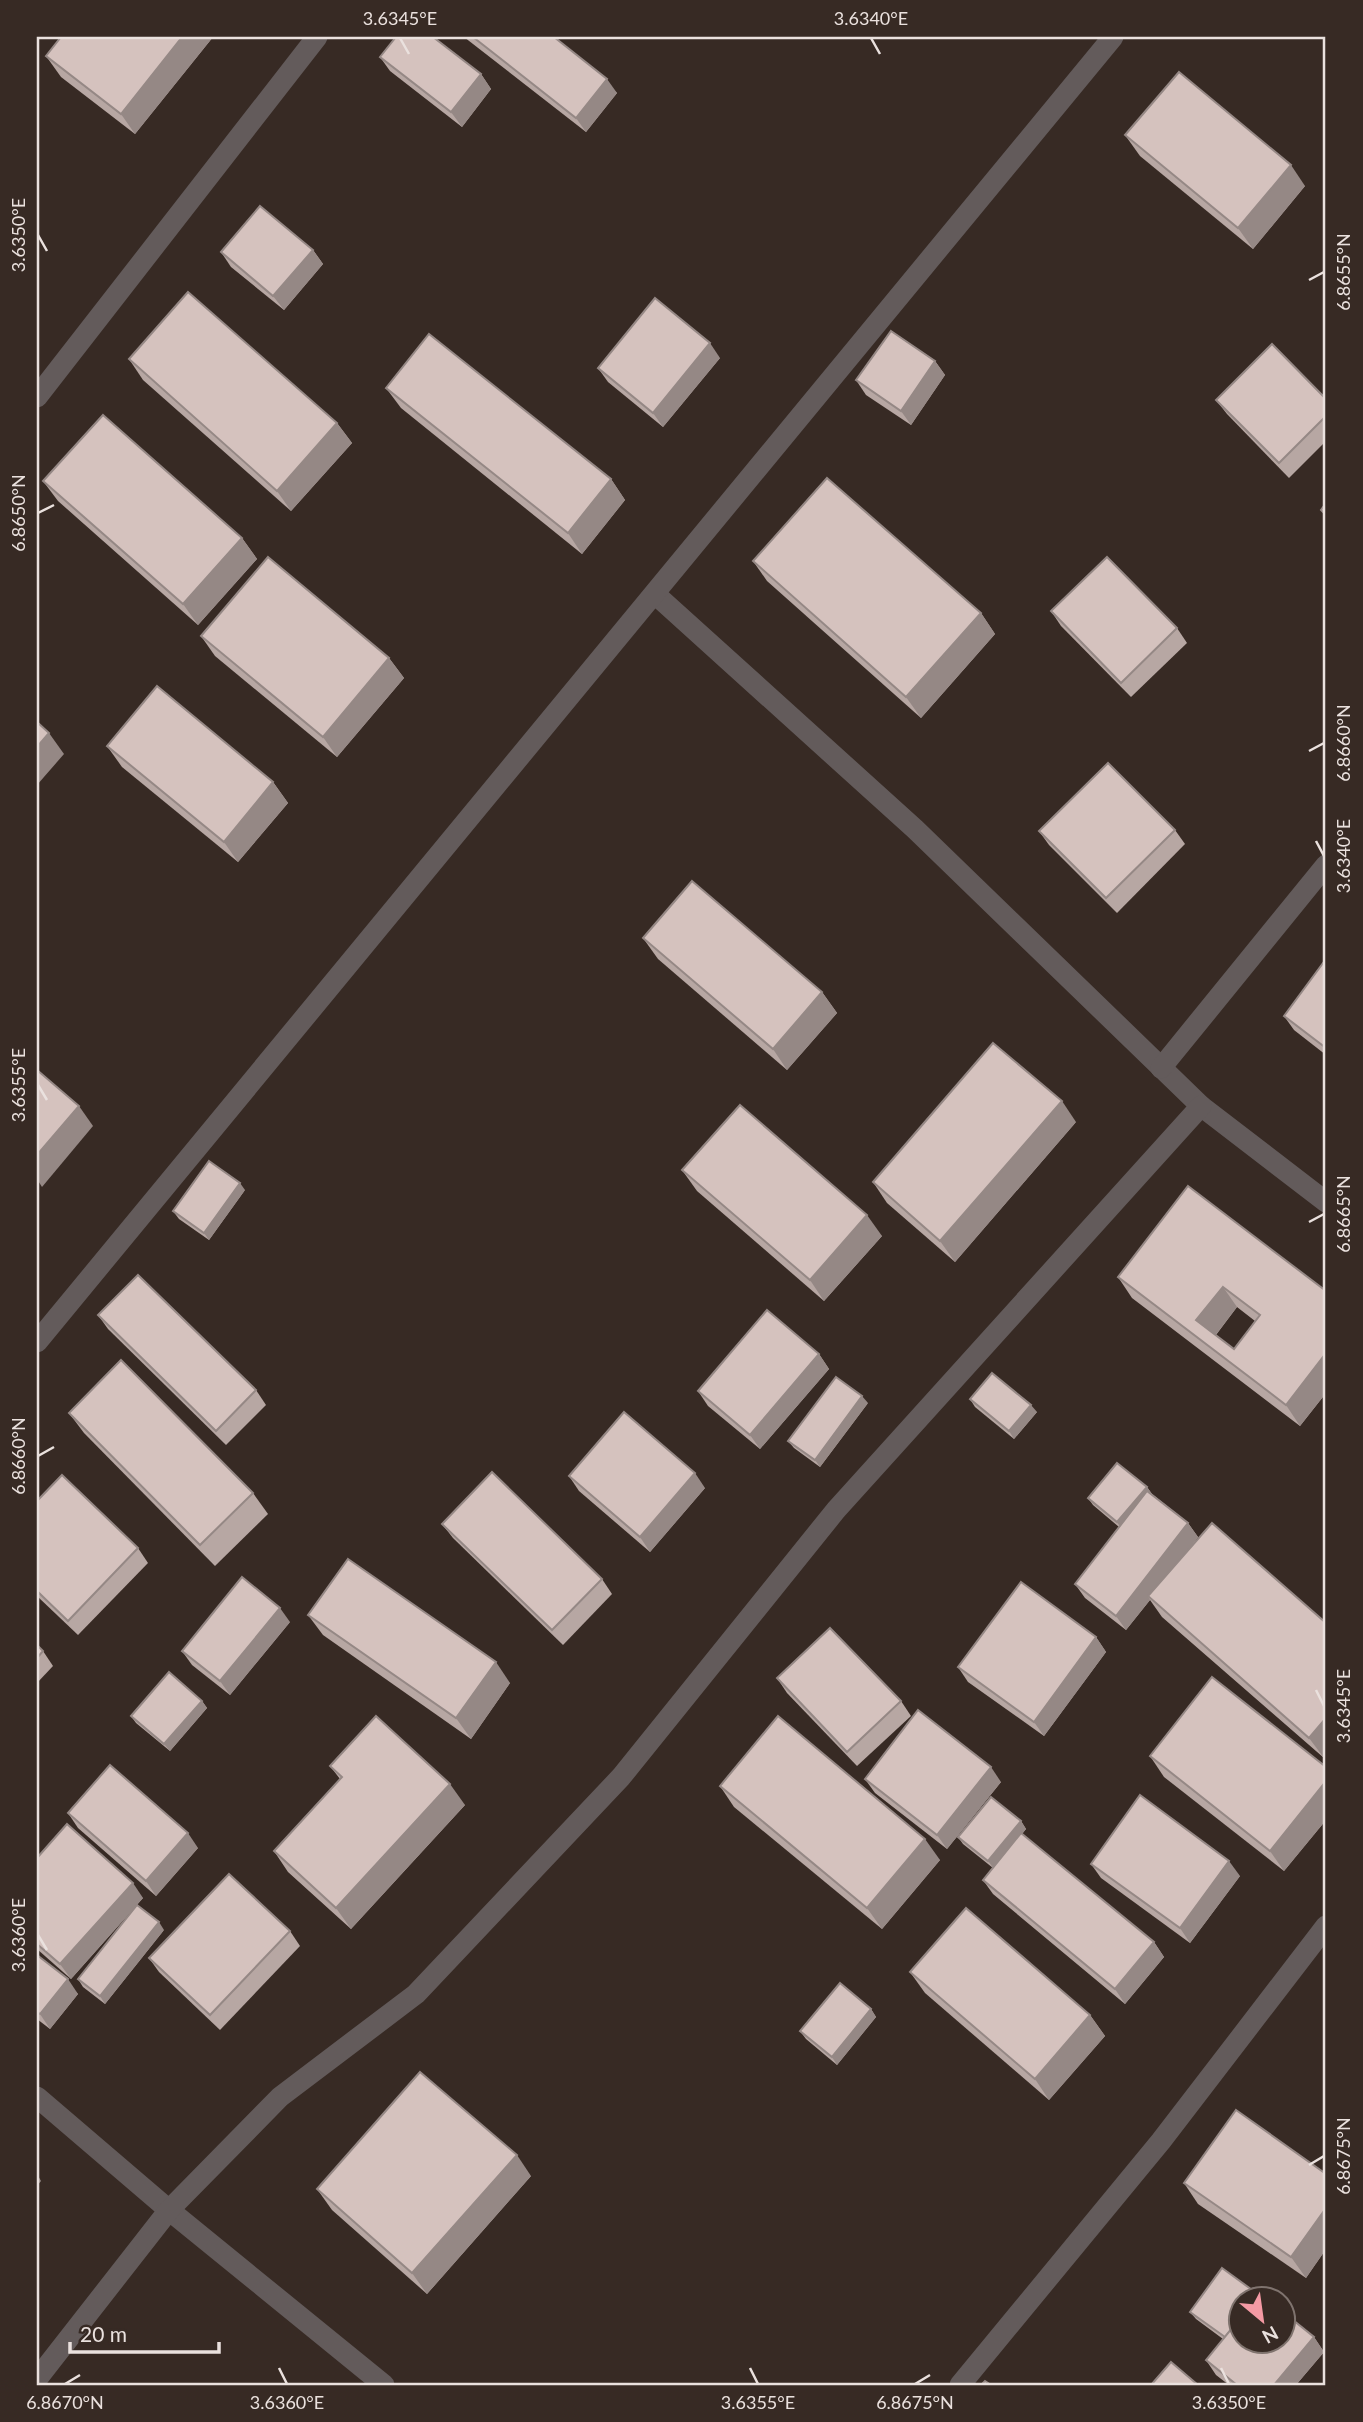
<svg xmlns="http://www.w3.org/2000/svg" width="1363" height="2422" viewBox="0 0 1363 2422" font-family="Lato,sans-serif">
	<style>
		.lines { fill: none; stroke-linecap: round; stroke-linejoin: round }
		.street { stroke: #635b5b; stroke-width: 21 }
		.wall { fill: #b7a7a3; fill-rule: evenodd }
		.shaded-wall { fill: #958885 }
		.building { fill: #d5c2be; stroke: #958885; stroke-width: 2; fill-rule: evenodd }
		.ticks { fill: none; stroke: #eae1de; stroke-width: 2.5 }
		.neatline { fill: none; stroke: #eae1de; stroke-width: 2.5 }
		.ticks-label { font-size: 18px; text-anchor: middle; fill: #eae1de }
	</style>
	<rect width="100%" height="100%" fill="#372a24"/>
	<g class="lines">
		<g class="street">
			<polyline points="37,397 317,37"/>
			<polyline points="655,594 915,829 1201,1106 1326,1202"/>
			<polyline points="1161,1068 1326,865"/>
			<polyline points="37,1342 1113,37"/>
			<polyline points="37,2097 169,2210 384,2385"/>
			<polyline points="37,2379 169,2210 280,2097 416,1994 621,1777 836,1510 1201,1106"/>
			<polyline points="960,2385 1161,2141 1326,1926"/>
		</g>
	</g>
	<g class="wall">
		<polygon points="61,37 213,37 135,134 61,77 46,56"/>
		<polygon points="464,37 554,37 617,93 586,132"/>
		<polygon points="380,57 481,74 491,89 462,127 390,71"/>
		<polygon points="1125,135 1305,186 1253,249 1140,156"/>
		<polygon points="313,250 323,264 284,310 231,267 221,252"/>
		<polygon points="720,358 663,427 608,382 598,368"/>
		<polygon points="129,359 337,423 352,443 291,511 143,380"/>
		<polygon points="935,361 945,375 911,425 866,395 856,380"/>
		<polygon points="386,388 611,479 625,500 582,554 401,408"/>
		<polygon points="1326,399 1326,441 1289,478 1227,414 1216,400"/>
		<polygon points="43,481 242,538 257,559 198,625 58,501"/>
		<polygon points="753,561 981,613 995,634 921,718 767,581"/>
		<polygon points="1051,611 1177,628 1187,643 1131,697 1061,626"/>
		<polygon points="201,636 389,658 404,678 337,757 215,656"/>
		<polygon points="107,746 273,782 288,803 238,862 122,767"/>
		<polygon points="1175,830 1185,844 1117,913 1049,845 1039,831"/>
		<polygon points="643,938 822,992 837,1013 787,1070 658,959"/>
		<polygon points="1326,959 1326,1055 1294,1030 1284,1016"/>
		<polygon points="1076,1122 955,1262 887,1203 873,1182"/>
		<polygon points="682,1170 882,1236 824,1301 697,1191"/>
		<polygon points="245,1190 209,1240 179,1219 173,1211"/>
		<path d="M1118,1277L1326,1291V1393L1300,1426L1132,1298ZM1237,1307L1255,1321L1234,1349L1216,1335Z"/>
		<polygon points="98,1315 256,1390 266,1405 226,1445 108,1329"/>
		<polygon points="819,1354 829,1369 760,1449 708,1406 698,1391"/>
		<polygon points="970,1399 1037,1412 1014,1439 975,1407"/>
		<polygon points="868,1403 820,1467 794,1448 788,1441"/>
		<polygon points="69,1413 253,1493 268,1514 215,1566 84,1433"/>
		<polygon points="569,1476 705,1488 650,1552 579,1491"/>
		<polygon points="1147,1487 1152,1494 1188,1523 1198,1537 1192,1546 1326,1623 1326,1755 1324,1758 1162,1617 1150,1600 1126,1630 1085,1598 1075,1584 1119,1527 1093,1505 1088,1498"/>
		<polygon points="37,1501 138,1548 148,1563 78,1635 37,1596"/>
		<polygon points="442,1524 602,1579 612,1594 563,1645 453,1538"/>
		<polygon points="308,1615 510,1683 471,1739 323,1635"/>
		<polygon points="290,1622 230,1695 192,1665 182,1651"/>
		<polygon points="1096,1637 1106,1652 1044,1736 968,1682 958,1667"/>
		<polygon points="37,1645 43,1651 53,1666 37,1683"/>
		<polygon points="777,1678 901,1701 911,1716 857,1766 787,1693"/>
		<polygon points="202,1701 207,1708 170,1751 136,1723 131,1716"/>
		<polygon points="1150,1756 1326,1767 1326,1820 1284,1871 1164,1777"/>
		<polygon points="330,1766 465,1805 351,1929 288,1872 274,1851 340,1779"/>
		<polygon points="865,1779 1001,1782 947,1849 875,1793"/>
		<polygon points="720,1786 940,1860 882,1929 734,1807"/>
		<polygon points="68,1813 198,1848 156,1896 78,1828"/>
		<polygon points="1021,1821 1026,1829 1022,1834 1154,1942 1164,1957 1125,2004 993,1894 983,1880 993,1868 963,1844 958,1837"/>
		<polygon points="37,1858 143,1898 71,1979 37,1949"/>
		<polygon points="1091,1864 1240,1876 1190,1943 1101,1878"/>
		<polygon points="164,1930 105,2004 83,1987 78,1979"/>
		<polygon points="290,1931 300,1946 220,2030 159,1972 149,1958"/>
		<polygon points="37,1955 78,1994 50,2029 37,2019"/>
		<polygon points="910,1972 1090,2015 1105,2036 1049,2100 925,1993"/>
		<polygon points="871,2009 876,2017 837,2065 806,2039 800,2031"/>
		<polygon points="1326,2174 1326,2249 1306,2278 1198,2204 1184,2183"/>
		<polygon points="531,2176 427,2294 332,2210 317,2189"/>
		<polygon points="1190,2312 1314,2337 1324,2352 1296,2385 1229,2385 1216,2375 1206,2360 1223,2339 1196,2319"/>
	</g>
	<g class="shaded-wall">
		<polygon points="182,37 213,37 135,134 121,114"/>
		<polygon points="481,74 491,89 462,127 451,112"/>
		<polygon points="607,79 617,93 586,132 576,118"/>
		<polygon points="1291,165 1305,186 1253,249 1238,228"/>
		<polygon points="313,250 323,264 284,310 273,296"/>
		<polygon points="710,343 720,358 663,427 653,413"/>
		<polygon points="935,361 945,375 911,425 901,411"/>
		<polygon points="337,423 352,443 291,511 277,491"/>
		<polygon points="611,479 625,500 582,554 568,533"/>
		<polygon points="242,538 257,559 198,625 183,604"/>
		<polygon points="981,613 995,634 921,718 906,697"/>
		<polygon points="389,658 404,678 337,757 323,737"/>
		<polygon points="49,733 64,754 37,785 37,747"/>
		<polygon points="273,782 288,803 238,862 224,842"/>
		<polygon points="822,992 837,1013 787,1070 773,1049"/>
		<polygon points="1062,1101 1076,1122 955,1262 940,1241"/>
		<polygon points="79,1106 93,1126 42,1187 37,1179 37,1155"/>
		<polygon points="240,1183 245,1190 209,1240 204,1233"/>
		<polygon points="867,1215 882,1236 824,1301 810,1280"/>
		<polygon points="1223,1287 1237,1307 1211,1341 1196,1320"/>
		<polygon points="1326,1353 1326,1393 1300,1426 1286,1405"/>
		<polygon points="819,1354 829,1369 760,1449 750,1435"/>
		<polygon points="862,1396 868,1403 820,1467 815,1460"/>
		<polygon points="1031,1405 1037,1412 1014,1439 1009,1431"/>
		<polygon points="695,1473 705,1488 650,1552 640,1537"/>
		<polygon points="1147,1487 1152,1494 1122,1530 1117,1522"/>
		<polygon points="1188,1523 1198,1537 1151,1599 1148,1596 1150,1600 1126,1630 1116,1616"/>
		<polygon points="280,1608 290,1622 230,1695 220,1681"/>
		<polygon points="1096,1637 1106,1652 1044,1736 1034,1722"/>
		<polygon points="496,1662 510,1683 471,1739 456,1718"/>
		<polygon points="202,1701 207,1708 170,1751 164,1744"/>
		<polygon points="1326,1718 1326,1755 1324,1758 1309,1738"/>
		<polygon points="991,1767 1001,1782 947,1849 937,1835"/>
		<polygon points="1326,1781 1326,1820 1284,1871 1270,1851"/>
		<polygon points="450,1784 465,1805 351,1929 336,1908"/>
		<polygon points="1021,1821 1026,1829 994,1869 988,1861"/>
		<polygon points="188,1833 198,1848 156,1896 146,1881"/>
		<polygon points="925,1839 940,1860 882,1929 867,1908"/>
		<polygon points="1229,1861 1240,1876 1190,1943 1180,1928"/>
		<polygon points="133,1883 143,1898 71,1979 60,1964"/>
		<polygon points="159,1922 164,1930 105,2004 100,1996"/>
		<polygon points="1154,1942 1164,1957 1125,2004 1115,1989"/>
		<polygon points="68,1979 78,1994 50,2029 40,2014"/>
		<polygon points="871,2009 876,2017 837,2065 832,2057"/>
		<polygon points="1090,2015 1105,2036 1049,2100 1035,2079"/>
		<polygon points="517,2155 531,2176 427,2294 412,2273"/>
		<polygon points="37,2174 41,2181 37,2186"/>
		<polygon points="1326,2208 1326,2249 1306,2278 1291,2257"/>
		<polygon points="1314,2337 1324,2352 1296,2385 1274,2385"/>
	</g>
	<g class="building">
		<polygon points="61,37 182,37 121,114 46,56"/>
		<polygon points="396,37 433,37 481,74 451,112 380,57"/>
		<polygon points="473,37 554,37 607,79 576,118"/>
		<polygon points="1179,72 1291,165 1238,228 1125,135"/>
		<polygon points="260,206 313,250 273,296 221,252"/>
		<polygon points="188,292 337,423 277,491 129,359"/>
		<polygon points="655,298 710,343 653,413 598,368"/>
		<polygon points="891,331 935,361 901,411 856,380"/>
		<polygon points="429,334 611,479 568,533 386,388"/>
		<polygon points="1272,344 1326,399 1326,416 1279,463 1216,400"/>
		<polygon points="103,415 242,538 183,604 43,481"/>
		<polygon points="827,478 981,613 906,697 753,561"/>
		<polygon points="1326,503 1326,515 1321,510"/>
		<polygon points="268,557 389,658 323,737 201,636"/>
		<polygon points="1107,557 1177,628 1121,683 1051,611"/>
		<polygon points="157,686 273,782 224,842 107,746"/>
		<polygon points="37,722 49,733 37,747"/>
		<polygon points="1108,763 1175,830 1106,898 1039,831"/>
		<polygon points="692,881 822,992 773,1049 643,938"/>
		<polygon points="1326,959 1326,1048 1284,1016"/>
		<polygon points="993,1043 1062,1101 940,1241 873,1182"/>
		<polygon points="37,1070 79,1106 37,1155"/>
		<polygon points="740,1105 867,1215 810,1280 682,1170"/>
		<polygon points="209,1161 240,1183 204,1233 173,1211"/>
		<path d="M1188,1186L1326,1291V1353L1286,1405L1118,1277ZM1223,1287L1260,1315L1234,1349L1196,1320Z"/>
		<polygon points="138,1275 256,1390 216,1431 98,1315"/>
		<polygon points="767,1310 819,1354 750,1435 698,1391"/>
		<polygon points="121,1360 253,1493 200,1545 69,1413"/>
		<polygon points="992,1373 1031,1405 1009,1431 970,1399"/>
		<polygon points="836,1377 862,1396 815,1460 788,1441"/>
		<polygon points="624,1412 695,1473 640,1537 569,1476"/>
		<polygon points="1117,1463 1147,1487 1117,1522 1088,1498"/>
		<polygon points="492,1472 602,1579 552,1630 442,1524"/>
		<polygon points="62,1475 138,1548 68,1621 37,1591 37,1501"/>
		<polygon points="1147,1491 1188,1523 1116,1616 1075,1584"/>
		<polygon points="1212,1523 1326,1623 1326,1718 1309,1738 1148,1596"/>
		<polygon points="348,1559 496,1662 456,1718 308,1615"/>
		<polygon points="242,1577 280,1608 220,1681 182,1651"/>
		<polygon points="1021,1582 1096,1637 1034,1722 958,1667"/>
		<polygon points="830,1628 901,1701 847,1752 777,1678"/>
		<polygon points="37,1645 43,1651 37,1658"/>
		<polygon points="169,1672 202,1701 164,1744 131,1716"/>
		<polygon points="1212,1677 1326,1767 1326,1781 1270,1851 1150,1756"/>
		<polygon points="918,1710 991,1767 937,1835 865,1779"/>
		<polygon points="376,1716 450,1784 336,1908 274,1851 342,1777 330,1766"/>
		<polygon points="778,1716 925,1839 867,1908 720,1786"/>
		<polygon points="110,1765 188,1833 146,1881 68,1813"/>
		<polygon points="1140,1795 1229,1861 1180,1928 1091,1864"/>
		<polygon points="991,1797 1021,1821 988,1861 958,1837"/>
		<polygon points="67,1824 133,1883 60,1964 37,1944 37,1858"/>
		<polygon points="1021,1833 1154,1942 1115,1989 983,1880"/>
		<polygon points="229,1874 290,1931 210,2015 149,1958"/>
		<polygon points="137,1905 159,1922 100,1996 78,1979"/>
		<polygon points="966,1908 1090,2015 1035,2079 910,1972"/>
		<polygon points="37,1955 68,1979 40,2014 37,2012"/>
		<polygon points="840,1983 871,2009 832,2057 800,2031"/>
		<polygon points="420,2072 517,2155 412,2273 317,2189"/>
		<polygon points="1236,2110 1326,2174 1326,2208 1291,2257 1184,2183"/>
		<polygon points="1222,2268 1259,2295 1255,2300 1241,2300 1241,2317 1225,2337 1190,2312"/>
		<polygon points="1259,2294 1266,2300 1255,2300"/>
		<polygon points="1283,2312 1314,2337 1274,2385 1237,2385 1206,2360 1241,2317 1241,2342 1283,2342"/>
		<polygon points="1171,2362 1198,2385 1151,2385"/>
		<polygon points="985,2381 991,2385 981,2385"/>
	</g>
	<path class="ticks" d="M400,38L409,54M871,38L880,54M38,235L47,251M1309,280L1324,272M38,513L54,505M1309,751L1324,743M1316,841L1324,856M38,1085L47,1100M1309,1222L1324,1214M38,1456L54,1447M1316,1690L1324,1706M38,1935L47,1950M1309,2165L1324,2156M279,2368L287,2384M750,2368L758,2384M1221,2368L1229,2384M65,2384L80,2375M915,2384L930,2375"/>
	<rect width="1363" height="2422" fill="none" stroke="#372a24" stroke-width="77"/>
	<g transform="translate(1262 2320) rotate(151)"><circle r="33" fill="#372a24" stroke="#7f736e" stroke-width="2"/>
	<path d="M0-5L12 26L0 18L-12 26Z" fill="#f49aa4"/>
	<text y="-10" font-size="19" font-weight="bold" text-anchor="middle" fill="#eae1de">N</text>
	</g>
	<path d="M70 2342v10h149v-10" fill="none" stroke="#eae1de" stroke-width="3.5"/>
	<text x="80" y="2342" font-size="21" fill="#eae1de" stroke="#372a24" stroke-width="5" paint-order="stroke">20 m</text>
	<rect x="38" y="38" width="1286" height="2346" class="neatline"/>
	<g class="ticks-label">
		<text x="400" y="25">3.6345°E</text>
		<text x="871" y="25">3.6340°E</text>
		<text transform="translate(19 235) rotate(-90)" y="6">3.6350°E</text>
		<text transform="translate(1344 272) rotate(-90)" y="6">6.8655°N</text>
		<text transform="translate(19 513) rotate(-90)" y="6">6.8650°N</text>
		<text transform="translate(1344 743) rotate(-90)" y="6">6.8660°N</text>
		<text transform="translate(1344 856) rotate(-90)" y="6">3.6340°E</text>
		<text transform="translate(19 1085) rotate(-90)" y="6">3.6355°E</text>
		<text transform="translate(1344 1214) rotate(-90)" y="6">6.8665°N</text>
		<text transform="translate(19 1456) rotate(-90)" y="6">6.8660°N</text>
		<text transform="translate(1344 1706) rotate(-90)" y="6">3.6345°E</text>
		<text transform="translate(19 1935) rotate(-90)" y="6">3.6360°E</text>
		<text transform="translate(1344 2156) rotate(-90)" y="6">6.8675°N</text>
		<text x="65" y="2409">6.8670°N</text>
		<text x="287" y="2409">3.6360°E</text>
		<text x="758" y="2409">3.6355°E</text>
		<text x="915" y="2409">6.8675°N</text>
		<text x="1229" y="2409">3.6350°E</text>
	</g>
</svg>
